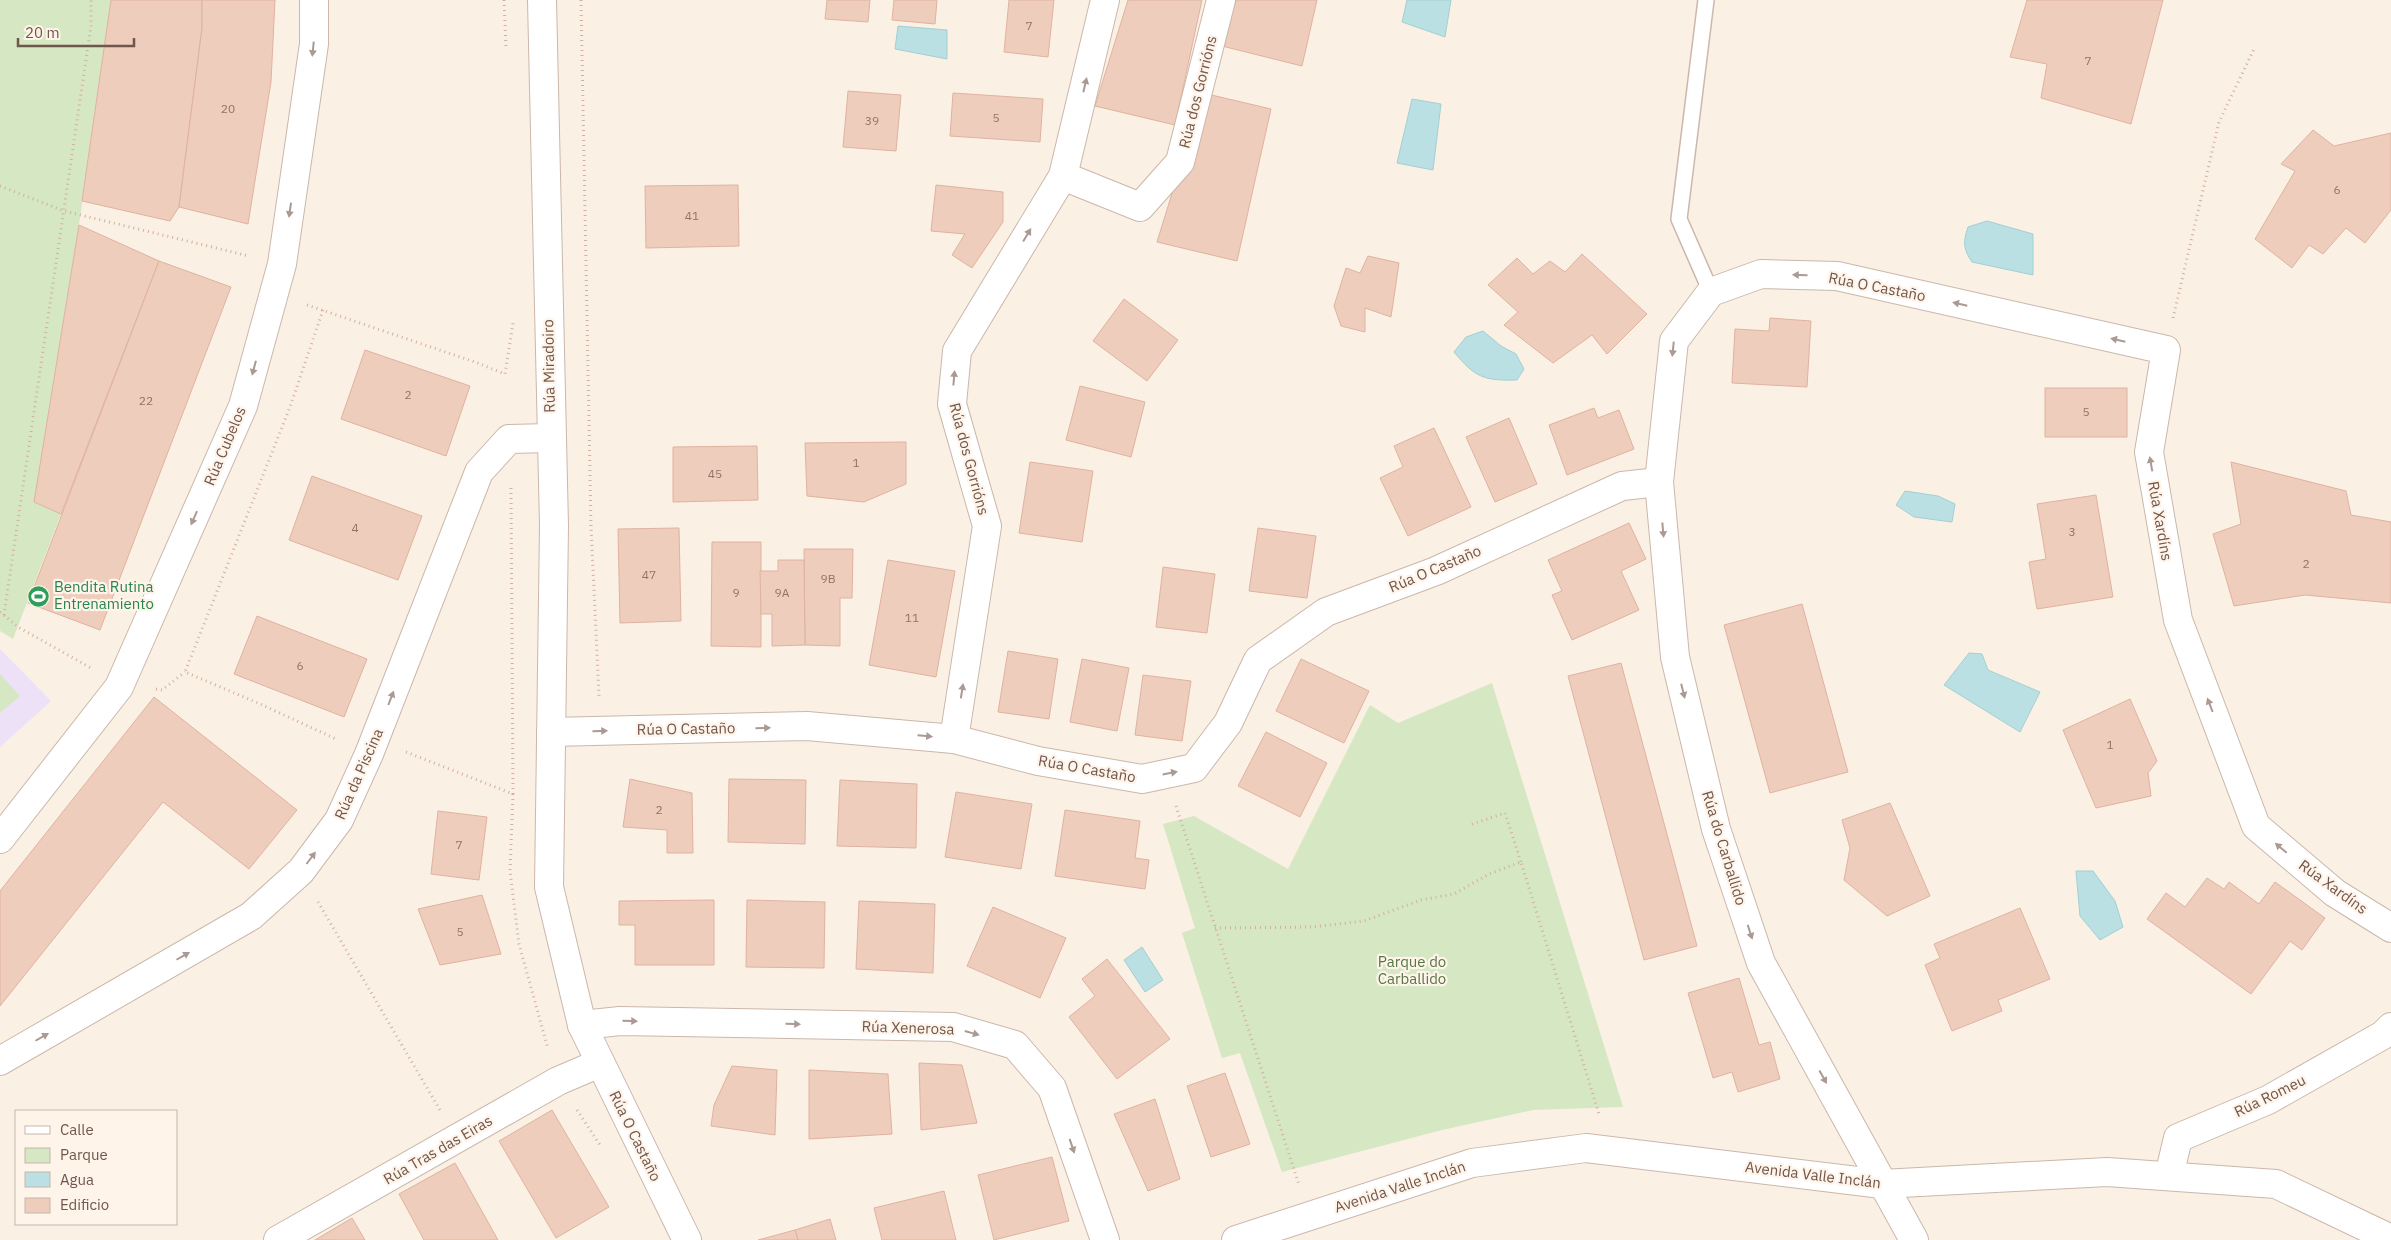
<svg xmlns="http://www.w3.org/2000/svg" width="2391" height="1240" viewBox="0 0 2391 1240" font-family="'IBM Plex Sans',sans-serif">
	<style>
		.education { fill: #ede1f7 }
		.green { fill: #d5e7c3 }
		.water { fill: #bae0e3; stroke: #a1d0d4 }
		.building { fill: #eecdbd; stroke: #e0b29f }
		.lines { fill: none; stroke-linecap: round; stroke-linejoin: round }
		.service-casing { stroke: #cbb7ab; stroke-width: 18 }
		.minor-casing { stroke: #cbb7ab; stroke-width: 30 }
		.path { stroke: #d3b0a1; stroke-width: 3; stroke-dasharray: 1 4; stroke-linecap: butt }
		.service { stroke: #fff; stroke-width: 15 }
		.minor { stroke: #fff; stroke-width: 28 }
		.oneway { fill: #aa9a93 }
		.labels { text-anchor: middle; stroke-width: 4.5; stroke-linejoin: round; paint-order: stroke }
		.number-label { font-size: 12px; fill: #907468 }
		.street-label { font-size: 15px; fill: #71564b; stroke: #fef4ea }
		.leisure-label { font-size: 15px; fill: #27864d; stroke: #fef4ea; text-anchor: start }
		.park-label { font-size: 15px; fill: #577744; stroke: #fef4ea }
	</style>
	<rect width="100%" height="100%" fill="#fbf0e4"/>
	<polygon class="education" points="0,649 51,701 0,747"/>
	<g class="green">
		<polygon points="0,0 111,0 79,225 34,502 61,514 13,639 0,631"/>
		<polygon points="0,674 20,696 0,713"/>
		<polygon points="1492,683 1623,1107 1533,1110 1442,1130 1282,1172 1240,1053 1222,1058 1182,933 1195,928 1163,824 1194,816 1288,869 1370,705 1398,723"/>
	</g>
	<g class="water">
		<polygon points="1407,0 1451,0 1445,37 1402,22"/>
		<polygon points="898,26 947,30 947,59 895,49"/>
		<polygon points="1412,99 1441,104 1433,170 1397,163"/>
		<path d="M1987,221L2033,234V275L1972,262C1963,249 1963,242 1968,227Z"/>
		<path d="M1483,331L1501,346L1516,354L1524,369L1517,380C1483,381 1475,377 1454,352L1466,337Z"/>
		<polygon points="1905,491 1938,496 1955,504 1952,522 1914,517 1896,505"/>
		<polygon points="1969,653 1982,654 1988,670 2040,692 2020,732 1944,685"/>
		<polygon points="2076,871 2093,871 2115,901 2123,927 2100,940 2080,916"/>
		<polygon points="1142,947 1163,980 1145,992 1124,960"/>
	</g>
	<g class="building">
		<polygon points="111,0 202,0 202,28 179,207 170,221 82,201"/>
		<polygon points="202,0 275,0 271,82 248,224 179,207 202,28"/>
		<polygon points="827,0 870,0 868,22 825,19"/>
		<polygon points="894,0 937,0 935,24 892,20"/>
		<polygon points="1009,0 1054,0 1048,57 1004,52"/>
		<polygon points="1128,0 1202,0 1175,125 1095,106"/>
		<polygon points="1236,0 1317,0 1302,66 1222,46"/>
		<polygon points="2027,0 2163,0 2131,124 2041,98 2047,64 2010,57"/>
		<polygon points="848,91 901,95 896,151 843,147"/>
		<polygon points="953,93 1043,99 1040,142 950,136"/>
		<polygon points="1203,93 1271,109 1237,261 1157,242"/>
		<polygon points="2313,130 2334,146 2391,133 2391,210 2365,243 2346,228 2323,254 2309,245 2292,268 2255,239 2295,171 2281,164"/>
		<polygon points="738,185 739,246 646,248 645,186"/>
		<polygon points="936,185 1003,192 1003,222 972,268 952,255 965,234 931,231"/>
		<polygon points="79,225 159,261 61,514 34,502"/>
		<polygon points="1582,254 1647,314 1607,354 1592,335 1553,363 1504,325 1518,312 1488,285 1517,258 1533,274 1550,261 1565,272"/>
		<polygon points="1368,256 1399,263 1391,317 1365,308 1365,332 1341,326 1334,306 1346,268 1360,273"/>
		<polygon points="159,261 231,287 100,630 28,603"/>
		<polygon points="1124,299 1178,340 1147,381 1093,341"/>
		<polygon points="1770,318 1811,321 1807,387 1732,383 1735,329 1769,331"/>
		<polygon points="365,350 470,386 446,456 341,419"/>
		<polygon points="1080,386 1145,402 1131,457 1066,440"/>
		<rect x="2045" y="388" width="82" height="49"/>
		<polygon points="1594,408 1598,418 1619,410 1634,449 1567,475 1549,425"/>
		<polygon points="1509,418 1537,484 1495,502 1466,437"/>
		<polygon points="1434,428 1471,507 1408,536 1380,478 1403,467 1394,446"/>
		<polygon points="906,442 906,484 864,502 807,496 805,443"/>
		<polygon points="757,446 758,500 673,502 673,447"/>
		<polygon points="1030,462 1093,471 1082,542 1019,533"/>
		<polygon points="2231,462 2346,491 2351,515 2391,522 2391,603 2305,595 2234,606 2213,534 2241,524"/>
		<polygon points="312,476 422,516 398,580 289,540"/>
		<polygon points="2096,495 2113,597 2037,609 2029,562 2046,559 2037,504"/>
		<polygon points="1629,523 1646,559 1621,571 1639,610 1572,640 1552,595 1562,591 1548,560"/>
		<polygon points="679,528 681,621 620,623 618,529"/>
		<polygon points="1258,528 1316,536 1307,598 1249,591"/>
		<polygon points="712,542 761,542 761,647 711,646"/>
		<polygon points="804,549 853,549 852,598 840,598 840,646 805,645"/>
		<polygon points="778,560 804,560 805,645 772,646 772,614 761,614 760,571 778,571"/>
		<polygon points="888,560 955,571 936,677 869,665"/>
		<polygon points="1163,567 1215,574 1207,633 1156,627"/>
		<polygon points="1802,604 1848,772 1770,793 1724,625"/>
		<polygon points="257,616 367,659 344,717 234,674"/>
		<polygon points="1008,651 1058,659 1049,719 998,712"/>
		<polygon points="1082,659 1129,668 1117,731 1070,722"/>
		<polygon points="1301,659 1369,691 1344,743 1276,711"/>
		<polygon points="1621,663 1697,946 1644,960 1568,676"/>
		<polygon points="1143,675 1191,681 1182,741 1135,735"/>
		<polygon points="154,697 297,810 249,869 163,802 0,1006 0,891"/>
		<polygon points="2130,699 2157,761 2148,773 2151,796 2096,808 2063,730"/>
		<polygon points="1266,732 1327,763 1300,817 1238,786"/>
		<polygon points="630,779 692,793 693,853 667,853 667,830 623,827"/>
		<polygon points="729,779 806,780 805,844 728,842"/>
		<polygon points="840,780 917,784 916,848 837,846"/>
		<polygon points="956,792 1032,804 1021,869 945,857"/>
		<polygon points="1890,803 1930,896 1887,916 1844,880 1850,848 1842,820"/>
		<polygon points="1065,810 1140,821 1135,858 1149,860 1145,889 1055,876"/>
		<polygon points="438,811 487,817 479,880 431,874"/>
		<polygon points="2207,878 2224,889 2229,882 2259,904 2275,882 2325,918 2302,950 2290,941 2251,994 2147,919 2166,893 2185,907"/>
		<polygon points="482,895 501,954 440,965 418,909"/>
		<polygon points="714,900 714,965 635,965 635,925 619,925 619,901"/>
		<polygon points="747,900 825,902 824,968 746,967"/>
		<polygon points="859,901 935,904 933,973 856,969"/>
		<polygon points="993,907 1066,938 1040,998 967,966"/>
		<polygon points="2020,908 2050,979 1998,1000 2002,1011 1952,1031 1925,965 1940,958 1934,944"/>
		<polygon points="1107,959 1170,1039 1117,1079 1069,1017 1095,996 1082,979"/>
		<polygon points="1739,978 1759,1045 1770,1042 1780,1079 1738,1092 1732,1072 1713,1078 1688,993"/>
		<polygon points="919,1063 962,1065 977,1123 921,1130"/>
		<polygon points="732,1066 777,1070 775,1135 711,1126 714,1105"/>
		<polygon points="809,1070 888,1074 892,1134 809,1139"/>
		<polygon points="1225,1073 1250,1144 1211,1157 1187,1086"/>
		<polygon points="1155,1099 1180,1179 1148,1191 1114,1114"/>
		<polygon points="552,1110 609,1207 556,1238 499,1141"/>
		<polygon points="1052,1157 1069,1221 994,1240 978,1175"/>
		<polygon points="455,1163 498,1240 424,1240 399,1194"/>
		<polygon points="944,1191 956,1240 882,1240 874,1208"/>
		<polygon points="352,1218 365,1240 315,1240"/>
		<polygon points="830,1219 836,1240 798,1240 795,1230"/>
		<polygon points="795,1230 798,1240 758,1240"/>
	</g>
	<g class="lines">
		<defs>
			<polyline id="service" points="1706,0 1679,219 1711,292"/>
			<g id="minor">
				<polyline points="542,0 554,526 549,887 582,1025 687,1240"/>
				<polyline points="1063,176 1140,207 1180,162 1221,0"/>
				<polyline points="551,732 807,726 954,739 1038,761 1142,779 1194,768 1228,723 1258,660 1326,612 1436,571 1622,486 1659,482"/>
				<polyline points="954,739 987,526 952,404 957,351 1063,176 1105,0"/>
				<polyline points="0,839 119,687 243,406 282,264 314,44 314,0"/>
				<polyline points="582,1025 620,1021 953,1027 1015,1045 1052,1088 1105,1240"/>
				<polyline points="0,1061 251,916 301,871 339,820 369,754 479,472 509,439 551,438"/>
				<polyline points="2169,1176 2178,1138 2268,1100 2383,1035 2391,1027"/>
				<polyline points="278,1240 558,1081 600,1063"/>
				<polyline points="1236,1240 1472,1163 1586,1148 1882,1184 2107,1172 2276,1184 2391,1239"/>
				<polyline points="1914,1240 1761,963 1716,829 1675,657 1659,482 1674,341 1711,292 1761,274 1837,276 2166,350 2149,452 2178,620 2256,826 2335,893 2391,928"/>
			</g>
		</defs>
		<use href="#service" class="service-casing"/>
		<use href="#minor" class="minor-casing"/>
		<g class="path">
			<polyline points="504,0 506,47"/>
			<polyline points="581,0 591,527 599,696"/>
			<polyline points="0,186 64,211 249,256"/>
			<polyline points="307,305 475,362 505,374 513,323"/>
			<polyline points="323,310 290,407 185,672 258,703 338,740"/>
			<polyline points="2173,318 2219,122 2255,47"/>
			<polyline points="0,612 18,627 91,668"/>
			<polyline points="4,615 91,26 91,0"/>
			<polyline points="156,689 162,690 185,672"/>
			<polyline points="406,752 513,794 511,487"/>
			<polyline points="513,794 510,871 519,944 548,1049"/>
			<polyline points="1176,806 1299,1185"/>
			<polyline points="1472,824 1505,813 1521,862"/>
			<polyline points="318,902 440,1110"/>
			<polyline points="1215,928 1313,927 1364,921 1421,900 1454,894 1489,874 1521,862 1599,1114"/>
			<polyline points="577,1110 600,1145"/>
		</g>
		<use href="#service" class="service"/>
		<use href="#minor" class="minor"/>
	</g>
	<defs><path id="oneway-solid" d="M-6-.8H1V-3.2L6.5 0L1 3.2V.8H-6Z" transform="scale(1.25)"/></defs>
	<g class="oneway">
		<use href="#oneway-solid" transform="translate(313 49) rotate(96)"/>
		<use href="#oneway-solid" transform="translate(1085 85) rotate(-77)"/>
		<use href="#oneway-solid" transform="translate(290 210) rotate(98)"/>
		<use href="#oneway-solid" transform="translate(1027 235) rotate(-59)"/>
		<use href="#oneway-solid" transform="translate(1800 275) rotate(-179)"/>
		<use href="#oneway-solid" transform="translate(1960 304) rotate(-167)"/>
		<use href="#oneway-solid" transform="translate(2118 340) rotate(-167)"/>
		<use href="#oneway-solid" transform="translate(1673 349) rotate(96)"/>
		<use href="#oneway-solid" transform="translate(254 368) rotate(105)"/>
		<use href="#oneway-solid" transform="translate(954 378) rotate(-85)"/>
		<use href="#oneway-solid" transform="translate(2151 464) rotate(-100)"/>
		<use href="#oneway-solid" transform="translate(194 518) rotate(114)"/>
		<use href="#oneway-solid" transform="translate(1663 530) rotate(85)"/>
		<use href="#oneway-solid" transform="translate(962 691) rotate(-81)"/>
		<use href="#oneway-solid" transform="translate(1683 691) rotate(76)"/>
		<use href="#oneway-solid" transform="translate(391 698) rotate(-69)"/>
		<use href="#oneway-solid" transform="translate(2210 705) rotate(-111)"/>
		<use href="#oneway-solid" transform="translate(763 728) rotate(-1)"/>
		<use href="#oneway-solid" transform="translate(600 731) rotate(-1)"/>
		<use href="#oneway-solid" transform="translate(925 736) rotate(5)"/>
		<use href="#oneway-solid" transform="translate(1170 773) rotate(-11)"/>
		<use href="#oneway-solid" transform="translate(2281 848) rotate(-140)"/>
		<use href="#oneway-solid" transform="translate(311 858) rotate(-53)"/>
		<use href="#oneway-solid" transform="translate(1750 932) rotate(72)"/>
		<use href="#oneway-solid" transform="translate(183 956) rotate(-30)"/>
		<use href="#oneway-solid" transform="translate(630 1021) rotate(1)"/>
		<use href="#oneway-solid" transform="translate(793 1024) rotate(1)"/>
		<use href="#oneway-solid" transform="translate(972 1033) rotate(16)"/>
		<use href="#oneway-solid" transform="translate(42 1037) rotate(-30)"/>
		<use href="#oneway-solid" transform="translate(1823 1077) rotate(61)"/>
		<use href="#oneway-solid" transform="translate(1072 1146) rotate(71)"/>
	</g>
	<defs>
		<symbol id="stadium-disc" viewBox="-11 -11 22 22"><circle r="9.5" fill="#2e9e5b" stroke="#fef4ea"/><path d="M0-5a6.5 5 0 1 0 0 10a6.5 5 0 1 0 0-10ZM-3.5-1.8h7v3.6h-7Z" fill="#fff"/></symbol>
	</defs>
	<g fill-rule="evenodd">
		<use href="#stadium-disc" x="26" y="584" width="25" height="25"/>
	</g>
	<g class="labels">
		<g class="number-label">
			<text x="1029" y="30">7</text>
			<text x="2088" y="65">7</text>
			<text x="228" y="113">20</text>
			<text x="996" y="122">5</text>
			<text x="872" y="125">39</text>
			<text x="2337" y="194">6</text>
			<text x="692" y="220">41</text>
			<text x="408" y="399">2</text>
			<text x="146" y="405">22</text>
			<text x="2086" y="416">5</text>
			<text x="856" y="467">1</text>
			<text x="715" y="478">45</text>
			<text x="355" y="532">4</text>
			<text x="2072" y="536">3</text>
			<text x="2306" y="568">2</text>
			<text x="649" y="579">47</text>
			<text x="828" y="583">9B</text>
			<text x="736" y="597">9</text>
			<text x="782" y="597">9A</text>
			<text x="912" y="622">11</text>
			<text x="300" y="670">6</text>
			<text x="2110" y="749">1</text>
			<text x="659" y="814">2</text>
			<text x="459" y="849">7</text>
			<text x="460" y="936">5</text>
		</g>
		<g class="street-label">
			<text transform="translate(1198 92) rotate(-76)" y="5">Rúa dos Gorrións</text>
			<text transform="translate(1877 287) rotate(11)" y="5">Rúa O Castaño</text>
			<text transform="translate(549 366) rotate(-91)" y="5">Rúa Miradoiro</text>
			<text transform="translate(225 446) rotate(-67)" y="5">Rúa Cubelos</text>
			<text transform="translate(969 459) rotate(75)" y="5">Rúa dos Gorrións</text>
			<text transform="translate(2160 521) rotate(80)" y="5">Rúa Xardíns</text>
			<text transform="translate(1435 569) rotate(-23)" y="5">Rúa O Castaño</text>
			<text transform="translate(686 729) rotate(-1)" y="5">Rúa O Castaño</text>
			<text transform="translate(1087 769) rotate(10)" y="5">Rúa O Castaño</text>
			<text transform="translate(359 774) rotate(-66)" y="5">Rúa da Piscina</text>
			<text transform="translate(1724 848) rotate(73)" y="5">Rúa do Carballido</text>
			<text transform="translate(2333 887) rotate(36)" y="5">Rúa Xardíns</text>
			<text transform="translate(908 1028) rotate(2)" y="5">Rúa Xenerosa</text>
			<text transform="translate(2270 1096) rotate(-26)" y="5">Rúa Romeu</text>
			<text transform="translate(635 1136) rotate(64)" y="5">Rúa O Castaño</text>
			<text transform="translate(438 1150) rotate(-30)" y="5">Rúa Tras das Eiras</text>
			<text transform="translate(1813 1175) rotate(7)" y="5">Avenida Valle Inclán</text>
			<text transform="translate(1400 1187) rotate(-18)" y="5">Avenida Valle Inclán</text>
		</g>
		<g class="leisure-label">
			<text x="54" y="592">Bendita Rutina<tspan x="54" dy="17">Entrenamiento</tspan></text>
		</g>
		<g class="park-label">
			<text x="1412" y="967">Parque do<tspan x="1412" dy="17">Carballido</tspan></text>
		</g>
	</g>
	<rect x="15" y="1110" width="162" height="115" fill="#fef4ea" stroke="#c6b5aa"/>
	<rect x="25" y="1126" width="25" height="8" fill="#ffffff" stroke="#c6b5aa"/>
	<text x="60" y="1135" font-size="15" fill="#71564b">Calle</text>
	<rect x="25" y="1148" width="25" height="15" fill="#d5e7c3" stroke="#c6b5aa"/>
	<text x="60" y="1160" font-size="15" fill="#71564b">Parque</text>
	<rect x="25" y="1172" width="25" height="15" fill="#bae0e3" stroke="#c6b5aa"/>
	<text x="60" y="1185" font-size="15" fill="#71564b">Agua</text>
	<rect x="25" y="1198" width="25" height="15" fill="#eecdbd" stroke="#c6b5aa"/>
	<text x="60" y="1210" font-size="15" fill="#71564b">Edificio</text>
	<path d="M18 38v8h116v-8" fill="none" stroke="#71564b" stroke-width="2.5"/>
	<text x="25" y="38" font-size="15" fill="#71564b" stroke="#fef4ea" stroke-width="4" paint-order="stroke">20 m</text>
</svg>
